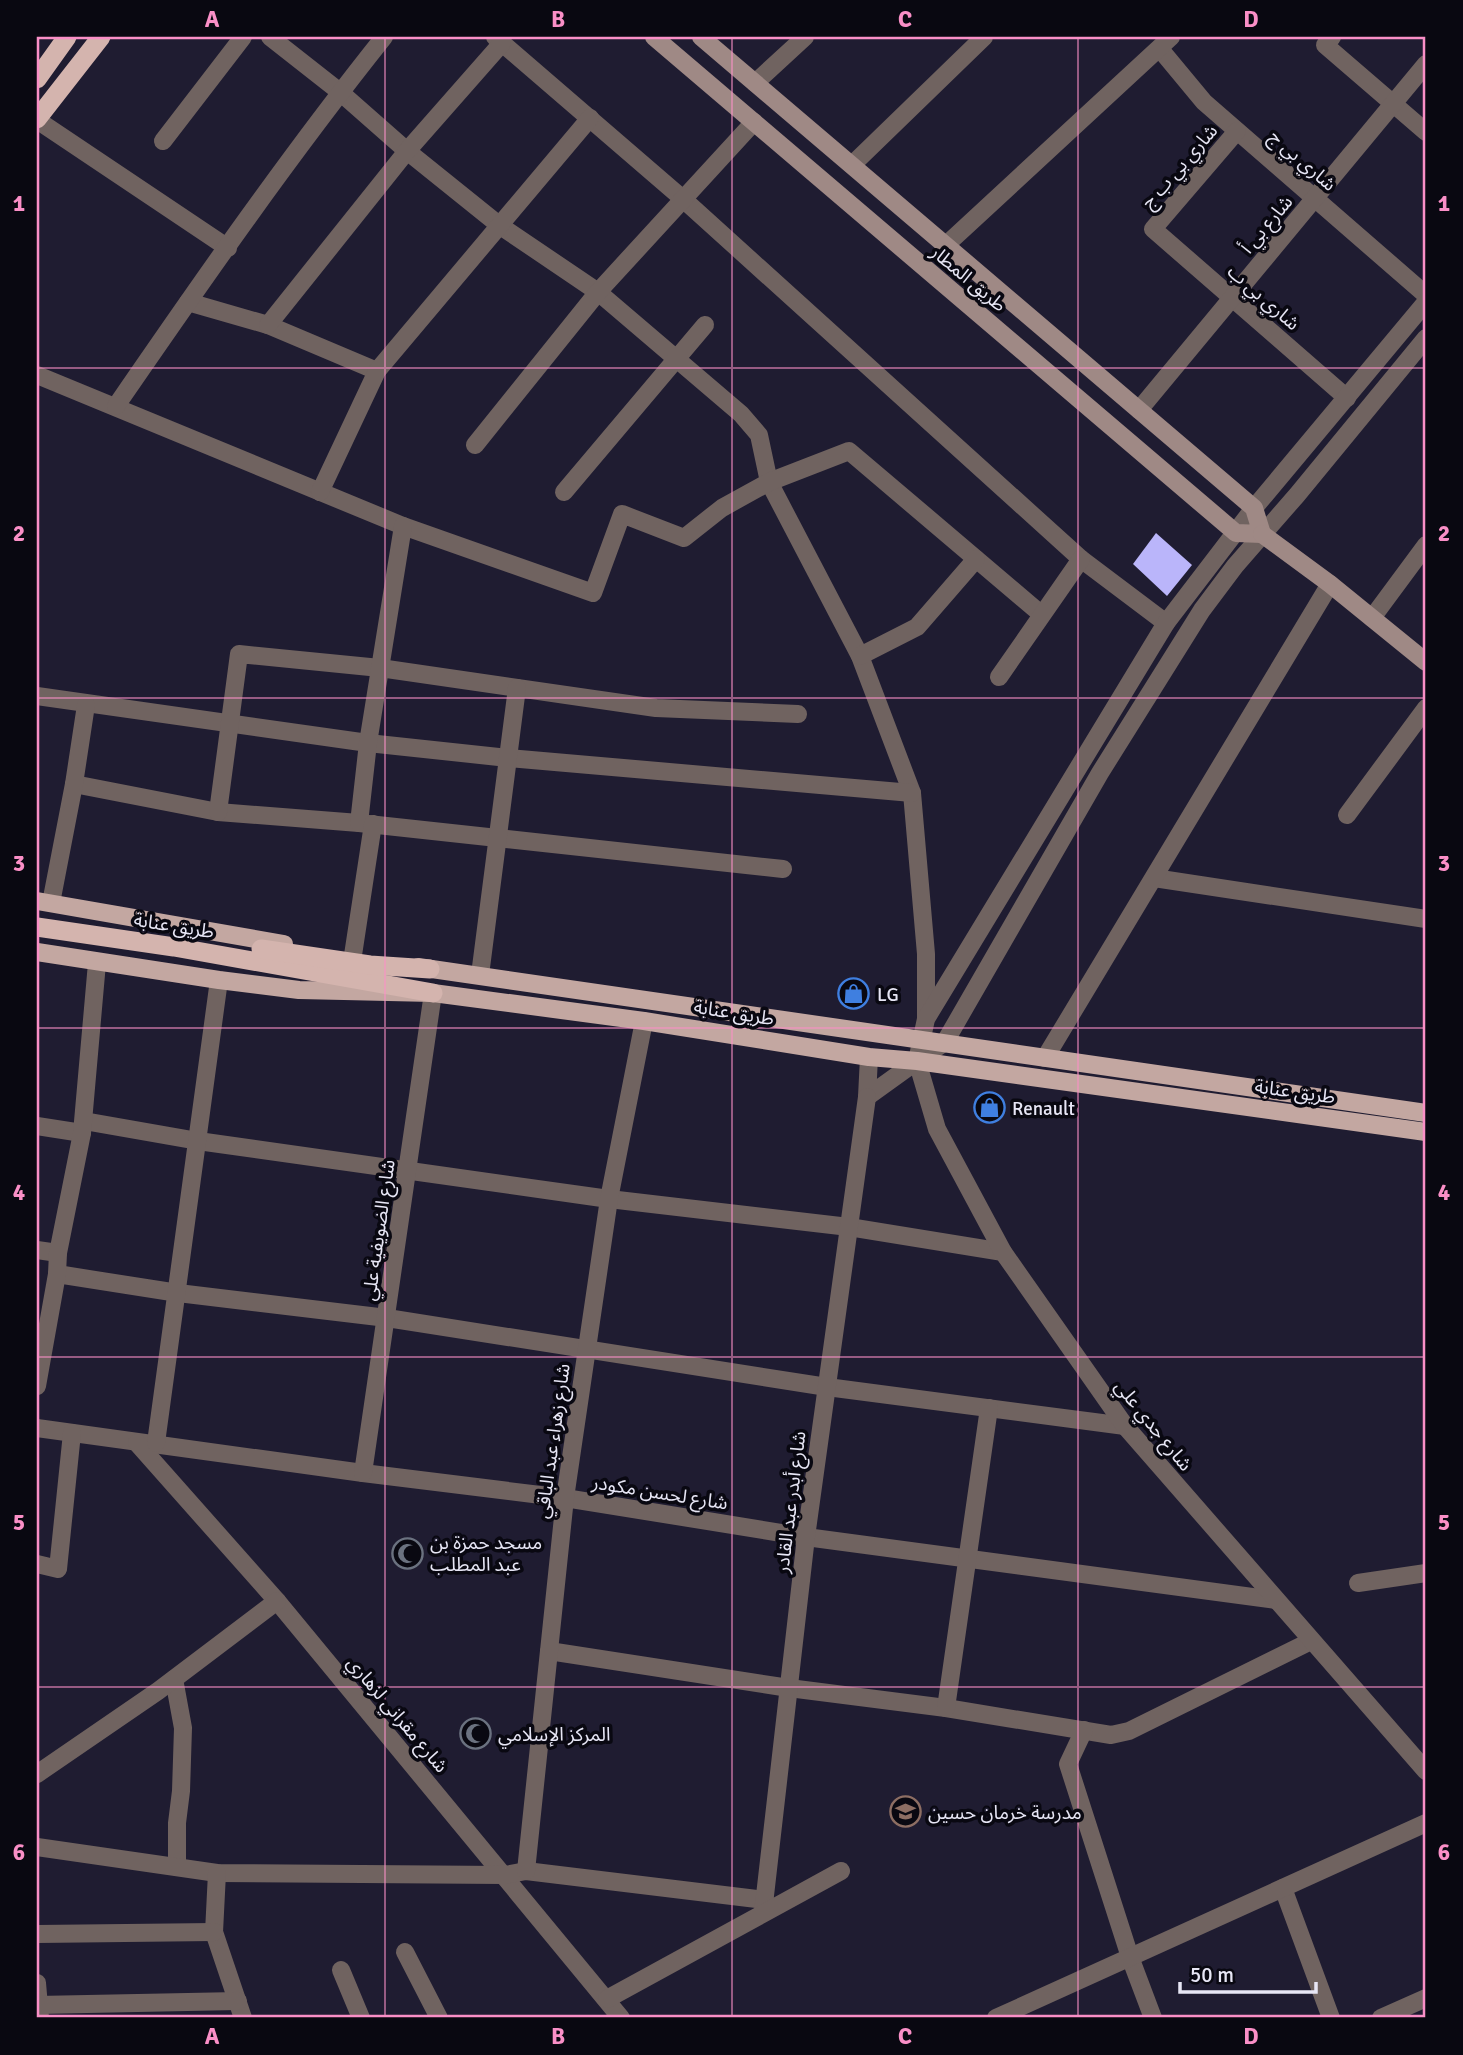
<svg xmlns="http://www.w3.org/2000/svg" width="1463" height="2055" viewBox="0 0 1463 2055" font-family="Signika,'Noto Sans Arabic',sans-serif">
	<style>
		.building { fill: #bab5fa }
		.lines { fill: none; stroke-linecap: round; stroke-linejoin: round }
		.minor { stroke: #706360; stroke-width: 18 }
		.tertiary { stroke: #706360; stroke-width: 18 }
		.secondary { stroke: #9f8985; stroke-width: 18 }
		.primary { stroke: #c3a7a1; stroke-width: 18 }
		.trunk { stroke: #d4b4ae; stroke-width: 19 }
		.grid { fill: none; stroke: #fa8fc7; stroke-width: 2; stroke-opacity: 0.55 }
		.labels { text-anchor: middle; stroke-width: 7; stroke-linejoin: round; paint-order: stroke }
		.street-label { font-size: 19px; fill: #e7e6f5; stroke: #090811 }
		.poi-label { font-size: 19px; fill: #e7e6f5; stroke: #090811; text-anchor: start }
		.neatline { fill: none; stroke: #fa8fc7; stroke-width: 2.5 }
		.grid-label { font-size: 23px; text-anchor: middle; font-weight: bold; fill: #fa8fc7 }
	</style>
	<rect width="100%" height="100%" fill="#1f1c31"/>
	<polygon class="building" points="1156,533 1192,565 1167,596 1133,564"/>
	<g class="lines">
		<g class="minor">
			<polyline points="270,37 340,92 407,151 499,225 598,292 741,414 759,435 769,482 860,656 912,793 926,954 926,1019"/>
			<polyline points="495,37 683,199 1081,559 1166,623"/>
			<polyline points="1332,37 1325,45 1426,132"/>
			<polyline points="1160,49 1204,102 1426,295"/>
			<polyline points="755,83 805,37"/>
			<polyline points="37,120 228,248"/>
			<polyline points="1237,131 1153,229 1347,398"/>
			<polyline points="163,141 243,37"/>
			<polyline points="852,165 984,37"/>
			<polyline points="946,245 1171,37"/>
			<polyline points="188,302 268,325 377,371"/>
			<polyline points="268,325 407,151 502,43"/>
			<polyline points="37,375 403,526 593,593 622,514 684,538 722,508 769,482 849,451 1041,614"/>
			<path d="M116,406C202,281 289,156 384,37"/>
			<polyline points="1139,410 1426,64"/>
			<polyline points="475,445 598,292 754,122"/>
			<polyline points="320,492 377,371 590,118"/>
			<polyline points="564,492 705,325"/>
			<polyline points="1372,618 1426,545"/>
			<polyline points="860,656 917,627 976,559"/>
			<polyline points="999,677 1081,559"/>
			<polyline points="37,696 368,743 508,758 912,793"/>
			<polyline points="74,784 218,812 359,823 783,869"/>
			<polyline points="218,812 239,654 380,668 656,708 798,714"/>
			<polyline points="1347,815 1426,708"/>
			<polyline points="359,823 368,743 403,526"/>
			<polyline points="1154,878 1426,919"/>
			<polyline points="51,903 74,784 86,705"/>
			<polyline points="353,955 373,824"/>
			<polyline points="480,975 517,688"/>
			<polyline points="869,1057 867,1097 917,1061"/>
			<polyline points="1045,1058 1330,584"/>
			<polyline points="84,1121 198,1141 609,1199 849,1227 1003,1252"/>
			<polyline points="37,1126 82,1133"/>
			<polyline points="37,1250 58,1253"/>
			<polyline points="57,1274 178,1293 387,1318 827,1387 1125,1426"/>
			<polyline points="37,1386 57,1274 58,1253 82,1133 97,963"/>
			<polyline points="37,1428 363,1473 565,1498 806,1537 1276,1600"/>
			<polyline points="137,1443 277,1601 621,2018"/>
			<polyline points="156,1443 219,980"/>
			<polyline points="363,1473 433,993"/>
			<polyline points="37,1564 58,1569 72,1433"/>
			<polyline points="1358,1583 1426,1573"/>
			<polyline points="549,1651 789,1688 946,1708 1111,1735 1129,1731 1311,1641"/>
			<polyline points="174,1679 183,1728 181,1791 177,1823 177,1867"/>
			<polyline points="946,1708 989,1408"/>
			<polyline points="1084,1730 1068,1764 1130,1957 1153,2018"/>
			<polyline points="37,1774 158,1691 277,1601"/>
			<polyline points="37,1847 217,1873 505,1875 526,1871 765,1900"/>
			<polyline points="526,1871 565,1498 609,1199 644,1021"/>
			<polyline points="217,1873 214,1932 243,2018"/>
			<polyline points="1283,1888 1331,2018"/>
			<polyline points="763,1913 806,1537 867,1097"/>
			<polyline points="37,1934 214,1932"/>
			<polyline points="405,1952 439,2018"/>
			<polyline points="341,1970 361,2018"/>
			<polyline points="37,1983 40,2018"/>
			<polyline points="607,1999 841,1871"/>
			<polyline points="37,2005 238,2001"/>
			<polyline points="996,2018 1426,1823"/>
		</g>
		<g class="tertiary">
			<polyline points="1426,302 1254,508 1166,623 926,1019 917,1061 937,1129 1003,1252 1125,1426 1426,1771"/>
			<polyline points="917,1061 945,1042 1100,773 1202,610 1235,566 1297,495 1426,338"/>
			<polyline points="1381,2018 1426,1998"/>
		</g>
		<g class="secondary">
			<polyline points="654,37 1236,533 1262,534 1254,508 701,37"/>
			<polyline points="1262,534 1330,584 1426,662"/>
		</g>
		<g class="primary">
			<polyline points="37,901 284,944"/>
			<polyline points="37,952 219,980 299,990 433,993 644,1021 869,1057 917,1061 1426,1132"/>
			<polyline points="418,967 1426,1113"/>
		</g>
		<g class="trunk">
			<polyline points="37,79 67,37"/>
			<polyline points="37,119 101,37"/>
			<polyline points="37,927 174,947 433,993"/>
			<polyline points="261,949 370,965 430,969"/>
		</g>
	</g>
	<path class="grid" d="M385,37V2018M732,37V2018M1078,37V2018M37,368H1426M37,698H1426M37,1028H1426M37,1357H1426M37,1687H1426"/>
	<defs>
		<symbol id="shop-ring" viewBox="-11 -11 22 22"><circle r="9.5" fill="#090811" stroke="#3f7fe0" stroke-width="1.5"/><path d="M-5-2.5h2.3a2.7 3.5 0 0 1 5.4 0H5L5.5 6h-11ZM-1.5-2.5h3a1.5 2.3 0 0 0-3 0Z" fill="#3f7fe0"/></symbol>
		<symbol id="mosque-ring" viewBox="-11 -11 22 22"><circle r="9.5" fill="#090811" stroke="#6b7280" stroke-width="1.5"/><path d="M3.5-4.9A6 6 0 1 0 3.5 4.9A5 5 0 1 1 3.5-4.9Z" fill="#6b7280"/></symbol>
		<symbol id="school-ring" viewBox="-11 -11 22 22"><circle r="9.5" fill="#090811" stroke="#8d6e63" stroke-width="1.5"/><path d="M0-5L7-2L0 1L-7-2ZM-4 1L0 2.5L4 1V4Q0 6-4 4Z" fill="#8d6e63"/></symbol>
	</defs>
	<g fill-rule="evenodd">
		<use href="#shop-ring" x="836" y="976" width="35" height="35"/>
		<use href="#shop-ring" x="972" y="1090" width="35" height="35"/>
		<use href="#mosque-ring" x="390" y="1536" width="35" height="35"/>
		<use href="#mosque-ring" x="458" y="1716" width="35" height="35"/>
		<use href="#school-ring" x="888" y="1794" width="35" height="35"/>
	</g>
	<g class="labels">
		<g class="street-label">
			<text transform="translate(1303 160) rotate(41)" y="7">شاري بي ج</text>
			<text transform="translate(1179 166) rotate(-49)" y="7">شاري بي ب ج</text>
			<text transform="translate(1266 224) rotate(-50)" y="7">شارع بي أ</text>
			<text transform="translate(969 278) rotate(40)" y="7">طريق المطار</text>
			<text transform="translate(1264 297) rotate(41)" y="7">شاري بي ب</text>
			<text transform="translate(174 925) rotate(9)" y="7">طريق عنابة</text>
			<text transform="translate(734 1012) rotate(9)" y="7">طريق عنابة</text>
			<text transform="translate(1295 1091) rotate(8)" y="7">طريق عنابة</text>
			<text transform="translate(378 1230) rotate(-82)" y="7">شارع الضويفية علي</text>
			<text transform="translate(1154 1425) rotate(51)" y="7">شارع جدي علي</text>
			<text transform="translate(552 1441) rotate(-82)" y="7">شارع زهراء عبد الباقي</text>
			<text transform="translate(660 1492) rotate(9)" y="7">شارع لحسن مكودر</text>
			<text transform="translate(790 1502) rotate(-83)" y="7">شارع أبدر عبد القادر</text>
			<text transform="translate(398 1714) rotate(50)" y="7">شارع مقراني لزهاري</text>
		</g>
		<g class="poi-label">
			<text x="877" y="1001">LG</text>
			<text x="1012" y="1115">Renault</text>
			<text x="430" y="1549">مسجد حمزة بن<tspan x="430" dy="22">عبد المطلب</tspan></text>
			<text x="498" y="1741">المركز الإسلامي</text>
			<text x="928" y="1819">مدرسة خرمان حسين</text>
		</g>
	</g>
	<rect width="1463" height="2055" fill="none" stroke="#090811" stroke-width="77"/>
	<path d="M1180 1982v10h136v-10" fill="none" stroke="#e7e6f5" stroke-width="3.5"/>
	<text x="1190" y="1982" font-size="21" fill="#e7e6f5" stroke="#090811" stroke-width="5" paint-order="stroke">50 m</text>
	<rect x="38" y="38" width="1386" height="1978" class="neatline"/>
	<g class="grid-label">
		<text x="212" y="27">A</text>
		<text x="558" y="27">B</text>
		<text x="905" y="27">C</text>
		<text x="1251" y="27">D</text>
		<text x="19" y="211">1</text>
		<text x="1444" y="211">1</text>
		<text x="19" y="541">2</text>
		<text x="1444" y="541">2</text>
		<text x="19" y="871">3</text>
		<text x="1444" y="871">3</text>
		<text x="19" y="1200">4</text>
		<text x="1444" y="1200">4</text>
		<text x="19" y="1530">5</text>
		<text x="1444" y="1530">5</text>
		<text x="19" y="1860">6</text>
		<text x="1444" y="1860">6</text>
		<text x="212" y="2044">A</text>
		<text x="558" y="2044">B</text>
		<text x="905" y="2044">C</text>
		<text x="1251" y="2044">D</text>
	</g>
</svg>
